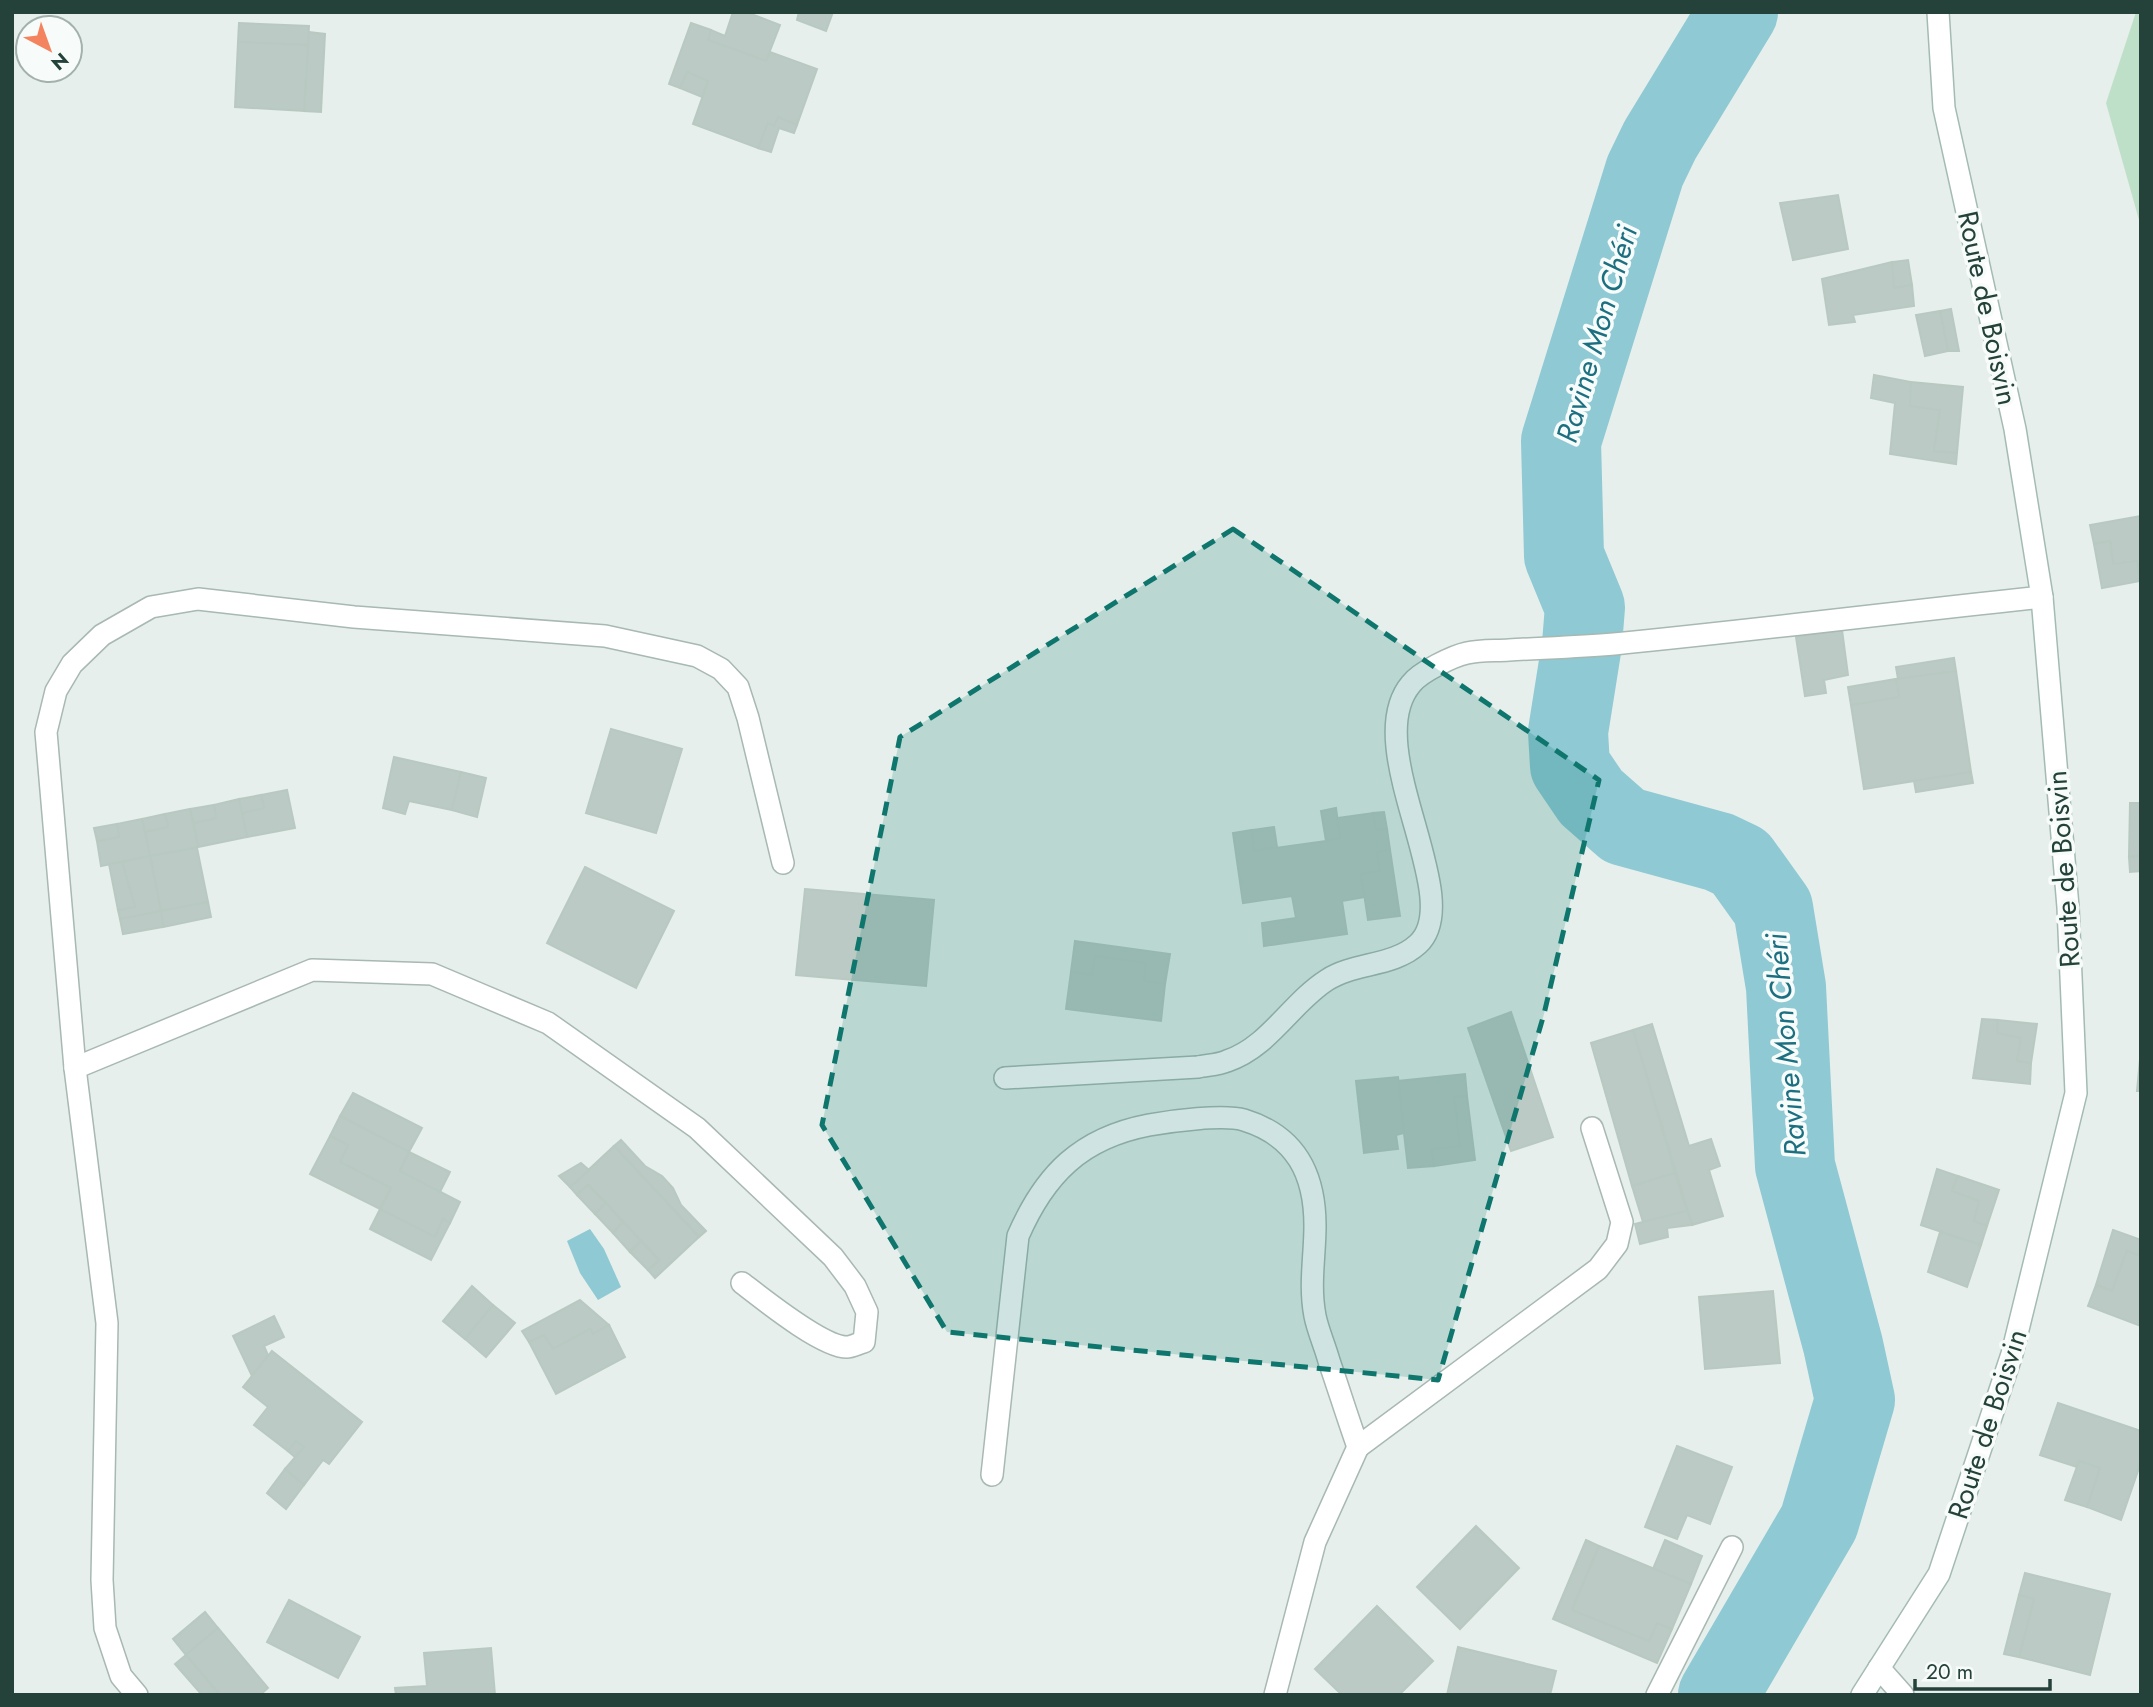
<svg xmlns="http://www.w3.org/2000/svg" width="2153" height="1707" viewBox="0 0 2153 1707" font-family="Jost,sans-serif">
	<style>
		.green { fill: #bfe0c8 }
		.water { fill: #8ec9d4 }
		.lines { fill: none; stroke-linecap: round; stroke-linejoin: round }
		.river { stroke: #8ec9d4; stroke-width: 80 }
		.building { fill: #bbcac4; stroke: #b8c9c2; stroke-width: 2 }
		.service-casing { stroke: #a8b8b2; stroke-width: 24 }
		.minor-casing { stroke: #a8b8b2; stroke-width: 24 }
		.secondary-casing { stroke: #a4bbb3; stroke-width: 24 }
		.service { stroke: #fff; stroke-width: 21 }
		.minor { stroke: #fff; stroke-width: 21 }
		.secondary { stroke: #fff; stroke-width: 21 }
		.marked { fill: #0f766e; fill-opacity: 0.2; stroke: #0f766e; stroke-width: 5; stroke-dasharray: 14 9; stroke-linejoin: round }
		.labels { text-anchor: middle; stroke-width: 7; stroke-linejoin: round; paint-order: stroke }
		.street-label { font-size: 28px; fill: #24423a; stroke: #f7fbf9 }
		.water-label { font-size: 30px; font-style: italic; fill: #1c6f80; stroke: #f7fbf9 }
	</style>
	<rect width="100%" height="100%" fill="#e6efeb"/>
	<polygon class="green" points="2136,12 2141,12 2141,227 2106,103"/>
	<polygon class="water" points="590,1229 604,1249 621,1287 598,1300 580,1273 567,1241"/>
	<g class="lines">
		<polyline class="river" points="1718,1695 1819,1522 1855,1400 1843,1345 1795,1166 1786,987 1773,908 1740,862 1719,852 1624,826 1591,797 1570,766 1568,732 1582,644 1585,607 1564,556 1561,441 1645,171 1660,140 1738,12"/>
	</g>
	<g class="building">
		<polygon points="733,12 746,12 780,25 766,61 708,40 711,30 725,36"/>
		<polygon points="799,12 833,12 826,31 797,20"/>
		<polygon points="239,23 309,26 308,45 238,42"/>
		<polygon points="691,23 711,30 708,40 766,61 770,52 817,69 797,125 778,117 774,126 768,123 758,148 693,124 708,81 687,72 680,88 669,84"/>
		<polygon points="309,32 325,34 321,112 304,111"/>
		<polygon points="238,42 308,45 304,111 235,107"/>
		<polygon points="687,72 708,81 702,97 680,88"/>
		<polygon points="778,117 797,125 794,133 779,128 771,152 758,148 768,123 774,126"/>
		<polygon points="1838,195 1848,249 1793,260 1780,203"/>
		<polygon points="1908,260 1912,285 1894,288 1892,262"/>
		<polygon points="1892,262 1894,288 1912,285 1914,306 1853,315 1855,322 1829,325 1822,279"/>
		<polygon points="1951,309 1959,351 1948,351 1940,311"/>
		<polygon points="1940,311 1948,351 1925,356 1916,315"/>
		<polygon points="1874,375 1911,382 1910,406 1940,410 1934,451 1957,453 1956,464 1890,454 1895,403 1871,398"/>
		<polygon points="1911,382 1963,387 1957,453 1934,451 1940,410 1910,406"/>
		<polygon points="2141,516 2141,581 2140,581 2137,561 2113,564 2110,541 2094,544 2090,525"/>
		<polygon points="2110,541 2113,564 2137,561 2140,581 2102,588 2094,544"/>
		<polygon points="1842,630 1848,675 1824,680 1826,693 1805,696 1796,637"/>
		<polygon points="1954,658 1956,671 1898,679 1896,667"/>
		<polygon points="1956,671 1971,772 1864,789 1851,705 1899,697 1896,679"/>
		<polygon points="1896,679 1899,697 1851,705 1848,687"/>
		<polygon points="611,729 682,749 656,833 586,813"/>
		<polygon points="394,757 461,772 452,810 409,801 405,814 383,808"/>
		<polygon points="461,772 486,778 477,817 452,810"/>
		<polygon points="1971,772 1973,783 1916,792 1914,781"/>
		<polygon points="287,790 295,828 247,837 242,813 264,808 261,795"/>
		<polygon points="261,795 264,808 242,813 239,799"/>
		<polygon points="239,799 247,837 198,847 194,823 216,818 214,805"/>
		<polygon points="2130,803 2141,803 2141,856 2129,857"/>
		<polygon points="214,805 216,818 194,823 190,809"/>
		<polygon points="1336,808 1340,838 1326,841 1321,811"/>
		<polygon points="190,809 198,847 150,856 145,832 168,827 165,814"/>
		<polygon points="1384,812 1387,829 1376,830 1373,813"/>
		<polygon points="1373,813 1376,830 1387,829 1390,850 1377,852 1380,871 1361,874 1365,897 1342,901 1347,934 1264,946 1262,923 1296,918 1292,896 1243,903 1233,833 1252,830 1254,851 1326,841 1340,838 1337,818"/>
		<polygon points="165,814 168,827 145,832 142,819"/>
		<polygon points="142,819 150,856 101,866 97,841 119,837 117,824"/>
		<polygon points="117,824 119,837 97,841 94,828"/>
		<polygon points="1274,827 1277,847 1254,851 1252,830"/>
		<polygon points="197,848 208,902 161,911 150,856"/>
		<polygon points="1390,850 1400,916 1368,920 1361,874 1380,871 1377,852"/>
		<polygon points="150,856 161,911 120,919 118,910 135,907 122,862"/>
		<polygon points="2141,856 2141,871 2130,872 2129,857"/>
		<polygon points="122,862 135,907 118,910 109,864"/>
		<polygon points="585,867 674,911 636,988 547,943"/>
		<polygon points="805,889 934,900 926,986 796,975"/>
		<polygon points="208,902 211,917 163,927 161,911"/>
		<polygon points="161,911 163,927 123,934 120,919"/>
		<polygon points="1075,941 1170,954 1165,984 1144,981 1146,963 1095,956 1092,975 1071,972"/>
		<polygon points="1095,956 1146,963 1144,981 1165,984 1161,1021 1066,1009 1071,972 1092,975"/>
		<polygon points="1511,1012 1553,1137 1511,1151 1468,1028"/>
		<polygon points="1982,1019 1998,1020 1997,1033 2021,1038 2017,1061 2031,1063 2030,1084 1973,1078"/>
		<polygon points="1998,1020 2037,1024 2031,1063 2017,1061 2021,1038 1997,1033"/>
		<polygon points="1652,1024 1689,1146 1711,1139 1720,1166 1709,1170 1723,1216 1692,1225 1633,1030"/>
		<polygon points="1633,1030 1675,1173 1632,1186 1591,1043"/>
		<polygon points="2141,1049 2141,1091 2137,1091"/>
		<polygon points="1465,1074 1467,1096 1454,1097 1460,1146 1432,1149 1434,1166 1408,1168 1398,1081"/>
		<polygon points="1398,1077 1404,1133 1396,1135 1398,1149 1364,1153 1356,1081"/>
		<polygon points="353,1093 422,1128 409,1152 340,1116"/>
		<polygon points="1467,1096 1475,1160 1434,1166 1432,1149 1460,1146 1454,1097"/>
		<polygon points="340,1116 409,1152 400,1171 460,1202 450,1223 443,1219 435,1237 380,1209 391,1188 340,1162 348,1145 330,1136"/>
		<polygon points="330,1136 348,1145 340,1162 391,1188 380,1209 310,1174"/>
		<polygon points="621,1140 645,1166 662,1176 673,1188 681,1205 706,1231 699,1237 614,1146"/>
		<polygon points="614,1146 699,1237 655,1278 648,1270 659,1260 606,1203 588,1185 577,1195 570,1187"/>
		<polygon points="409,1152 450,1172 440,1192 400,1171"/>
		<polygon points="581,1163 589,1170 570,1187 559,1176"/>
		<polygon points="1937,1169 1958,1176 1952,1191 1979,1201 1974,1221 1987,1226 1981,1245 1921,1225"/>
		<polygon points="1675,1173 1687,1211 1643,1222 1632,1186"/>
		<polygon points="1958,1176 1999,1190 1987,1226 1974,1221 1979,1201 1952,1191"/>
		<polygon points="588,1185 606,1203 595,1214 577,1195"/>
		<polygon points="606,1203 623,1222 613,1233 595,1214"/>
		<polygon points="380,1209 435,1237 443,1219 450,1223 431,1260 370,1229"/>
		<polygon points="1687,1211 1692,1225 1667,1228 1668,1237 1640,1244 1635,1224"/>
		<polygon points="623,1222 641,1241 630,1252 613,1233"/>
		<polygon points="2113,1230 2141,1240 2141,1256 2127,1251 2112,1291 2096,1285"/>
		<polygon points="1940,1232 1981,1245 1967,1287 1928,1272"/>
		<polygon points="641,1241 659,1260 648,1270 630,1252"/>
		<polygon points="2127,1251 2141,1256 2141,1326 2088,1306 2096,1285 2112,1291"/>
		<polygon points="472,1286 493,1305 465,1339 443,1321"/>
		<polygon points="1773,1291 1780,1363 1705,1369 1699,1297"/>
		<polygon points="580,1300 609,1325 593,1334 590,1329 553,1349 544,1335 529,1342 522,1331"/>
		<polygon points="493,1305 515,1323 486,1357 465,1339"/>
		<polygon points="274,1316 284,1337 264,1346 268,1355 252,1376 233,1336"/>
		<polygon points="609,1325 625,1357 556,1394 529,1342 544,1335 553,1349 590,1329 593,1334"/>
		<polygon points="272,1351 362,1422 329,1464 323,1460 304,1485 285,1469 304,1447 296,1441 288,1451 254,1425 268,1407 243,1387"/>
		<polygon points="2058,1403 2141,1431 2141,1462 2121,1520 2087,1507 2100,1468 2079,1461 2077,1467 2040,1455"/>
		<polygon points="296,1441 304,1447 295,1457 288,1451"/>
		<polygon points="1677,1446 1732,1467 1710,1524 1687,1515 1677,1539 1645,1527"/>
		<polygon points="2079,1461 2100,1468 2087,1507 2065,1500"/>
		<polygon points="285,1469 304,1485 286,1509 267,1493"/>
		<polygon points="1476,1526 1519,1568 1460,1629 1417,1587"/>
		<polygon points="1586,1540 1599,1546 1572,1610 1649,1641 1657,1623 1672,1629 1657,1663 1553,1619"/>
		<polygon points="1665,1540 1702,1556 1691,1584 1653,1569"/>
		<polygon points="1599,1546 1691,1584 1672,1629 1657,1623 1649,1641 1572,1610"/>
		<polygon points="2025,1573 2110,1594 2090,1675 2019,1657 2034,1599 2019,1595"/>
		<polygon points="2019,1595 2034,1599 2019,1657 2004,1654"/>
		<polygon points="289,1600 360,1637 338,1678 267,1642"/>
		<polygon points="1377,1606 1433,1661 1399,1695 1342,1695 1315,1669"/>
		<polygon points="205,1612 218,1628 186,1655 173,1639"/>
		<polygon points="218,1628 268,1688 260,1695 220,1695 186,1655"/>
		<polygon points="1458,1647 1556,1671 1550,1695 1447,1695"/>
		<polygon points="491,1648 495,1695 396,1695 395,1688 427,1686 424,1653"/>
		<polygon points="186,1655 220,1695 202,1695 175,1664"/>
	</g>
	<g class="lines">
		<defs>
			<g id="service">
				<path d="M75,1068L312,970L432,974L548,1023L697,1128L833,1257L855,1286L867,1312L864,1342C859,1343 852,1347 847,1347C822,1347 763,1299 742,1283"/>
				<path d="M1005,1078L1198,1067C1207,1065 1218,1065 1227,1061C1269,1047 1291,1003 1327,980C1355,962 1393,967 1418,944C1468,898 1358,747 1411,684C1420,672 1453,656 1467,653C1480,650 1495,651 1509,650C1544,648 1579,647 1614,644C1757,630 1899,612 2042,597"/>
				<polyline points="1358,1447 1598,1269 1617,1244 1622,1222 1592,1128"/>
				<polyline points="1879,1668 1903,1695"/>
				<polyline points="1657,1695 1732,1547"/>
			</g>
			<g id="minor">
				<path d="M992,1475L1018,1236C1045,1174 1081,1138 1149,1125C1171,1121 1224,1114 1244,1120C1296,1136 1315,1174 1315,1226C1315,1256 1309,1285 1315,1316C1318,1331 1325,1346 1329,1361C1339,1390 1348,1419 1358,1447L1315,1542L1275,1695"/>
				<polyline points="137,1695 121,1676 105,1628 102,1580 107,1323 75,1068 46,732 56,691 72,664 102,635 151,607 198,599 354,617 605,636 697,656 721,669 738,687 748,718 783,863"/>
			</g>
			<polyline id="secondary" points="1862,1695 1939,1574 2012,1354 2076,1093 2068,907 2042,597 2015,429 1944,108 1938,12"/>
		</defs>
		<use href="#service" class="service-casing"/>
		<use href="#minor" class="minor-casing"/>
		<use href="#secondary" class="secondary-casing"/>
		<use href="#service" class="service"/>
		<use href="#minor" class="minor"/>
		<use href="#secondary" class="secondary"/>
	</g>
	<path class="marked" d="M1233,529L1599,780L1544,1014L1438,1380L947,1332L822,1125L900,737Z"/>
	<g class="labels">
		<g class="street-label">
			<text transform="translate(1988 308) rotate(78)" y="10">Route de Boisvin</text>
			<text transform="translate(2063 869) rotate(-94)" y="10">Route de Boisvin</text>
			<text transform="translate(1987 1424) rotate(-72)" y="10">Route de Boisvin</text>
		</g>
		<g class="water-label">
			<text transform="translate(1597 334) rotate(-74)" y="10">Ravine Mon Chéri</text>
			<text transform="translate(1786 1045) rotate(-95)" y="10">Ravine Mon Chéri</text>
		</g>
	</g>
	<rect width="2153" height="1707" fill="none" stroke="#24423a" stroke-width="28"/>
	<g transform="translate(49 49) rotate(139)"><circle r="33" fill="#f7fbf9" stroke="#a3b1ad" stroke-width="2"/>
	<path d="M0-5L12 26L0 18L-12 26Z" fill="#f4845f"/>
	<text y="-10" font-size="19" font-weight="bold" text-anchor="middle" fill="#24423a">N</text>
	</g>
	<path d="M1915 1679v10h135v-10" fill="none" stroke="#24423a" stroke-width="3.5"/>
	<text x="1926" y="1679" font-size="21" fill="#24423a" stroke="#f7fbf9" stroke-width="5" paint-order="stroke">20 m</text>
</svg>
